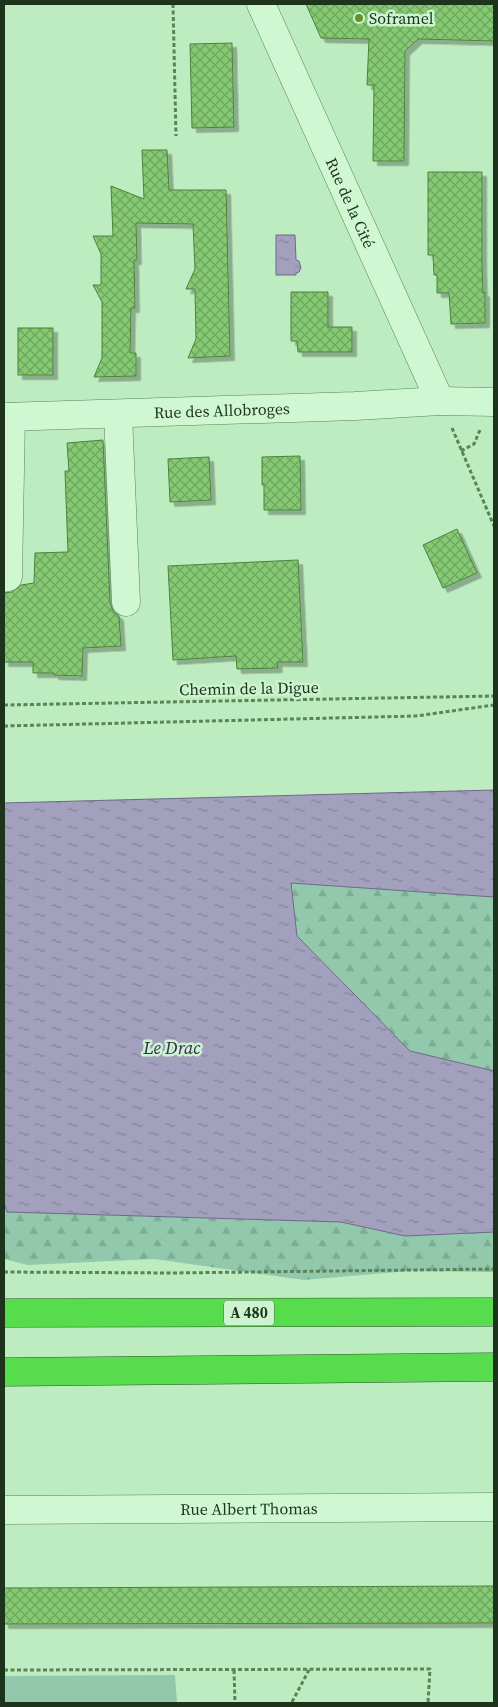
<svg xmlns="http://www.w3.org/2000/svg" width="498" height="1707" viewBox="0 0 498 1707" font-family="'Source Serif 4',serif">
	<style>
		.green { fill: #92c9ad }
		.forest { fill: url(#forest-firs) }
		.water { fill: url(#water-ripples); stroke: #6d698a }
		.building { fill: url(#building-cross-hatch); stroke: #4d823d; filter: url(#shadow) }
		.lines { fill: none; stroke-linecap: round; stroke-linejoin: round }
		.minor-casing { stroke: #5b8357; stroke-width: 29 }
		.highway-casing { stroke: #31512b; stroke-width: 29 }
		.path { stroke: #5b8357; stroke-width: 3; stroke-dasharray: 4 2.5; stroke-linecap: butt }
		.minor { stroke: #cff8d2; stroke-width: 28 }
		.highway { stroke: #57dc4d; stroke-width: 28 }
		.poi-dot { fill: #6a9128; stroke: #ccf4cf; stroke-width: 2 }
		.labels { text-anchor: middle; stroke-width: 5; stroke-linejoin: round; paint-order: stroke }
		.shield { fill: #ccf4cf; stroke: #526d51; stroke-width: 1 }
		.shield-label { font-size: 15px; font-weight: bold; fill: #1e331b }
		.poi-label { font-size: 16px; fill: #1e331b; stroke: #ccf4cf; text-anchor: start }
		.street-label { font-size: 16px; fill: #1e331b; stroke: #ccf4cf }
		.water-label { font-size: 18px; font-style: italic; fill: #372a52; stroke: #ccf4cf }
	</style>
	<defs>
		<pattern id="forest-firs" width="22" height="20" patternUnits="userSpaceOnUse" patternTransform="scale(1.25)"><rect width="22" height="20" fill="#92c9ad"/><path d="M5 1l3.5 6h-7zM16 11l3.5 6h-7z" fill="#7dad94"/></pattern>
		<pattern id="water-ripples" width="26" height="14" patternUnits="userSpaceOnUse" patternTransform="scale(1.25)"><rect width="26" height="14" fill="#a3a0bd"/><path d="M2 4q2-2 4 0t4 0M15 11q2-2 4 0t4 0" fill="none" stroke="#848399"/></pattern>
		<pattern id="building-cross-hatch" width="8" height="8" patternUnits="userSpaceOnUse" patternTransform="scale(1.25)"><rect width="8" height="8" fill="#85ca73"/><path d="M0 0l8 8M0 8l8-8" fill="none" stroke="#6ca55e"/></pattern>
		<filter id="shadow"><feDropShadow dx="4.5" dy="4.5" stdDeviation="0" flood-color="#0004"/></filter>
	</defs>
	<rect width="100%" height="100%" fill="#bdecc0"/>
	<polygon class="green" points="175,1675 177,1703 4,1703 4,1676"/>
	<g class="forest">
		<polygon points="291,883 494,897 494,1071 410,1051 297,936"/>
		<polygon points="4,1202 7,1212 341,1222 405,1236 494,1232 494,1272 409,1271 304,1280 154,1259 28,1265 4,1259"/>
	</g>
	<g class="water">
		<polygon points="276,235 295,235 296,260 299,261 301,268 299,272 296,273 296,275 276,275"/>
		<polygon points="494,790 494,897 291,883 297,936 410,1051 494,1071 494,1232 405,1236 341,1222 7,1212 4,1202 4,803"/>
	</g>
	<g class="building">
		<polygon points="306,4 494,4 494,41 418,39 405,51 404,161 373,161 374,85 367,85 369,39 321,38"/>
		<polygon points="232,43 234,127 192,128 190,44"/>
		<polygon points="142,150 167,150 169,190 226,190 230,356 188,358 196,339 195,289 186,289 195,269 193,224 136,223 137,260 134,260 135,308 131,308 130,353 136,353 136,376 94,377 102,358 102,302 93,285 101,285 101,254 93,236 113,236 111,186 144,199"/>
		<polygon points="428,172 482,172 482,267 483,293 485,292 485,323 451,324 449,293 437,293 437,275 434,275 433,255 428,255"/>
		<polygon points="291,292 328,292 328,327 352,327 352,352 298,352 297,341 291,341"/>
		<rect x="18" y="328" width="35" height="47"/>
		<polygon points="103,440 110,603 113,611 119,616 121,646 83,648 82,676 54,675 54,673 33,673 33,662 4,662 4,593 12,592 21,585 34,583 35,553 68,552 65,471 69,471 67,443"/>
		<polygon points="300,456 301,510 264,510 264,485 262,485 262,457"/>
		<polygon points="209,457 211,500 170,502 168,459"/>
		<polygon points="457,529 477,573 443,588 423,545"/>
		<polygon points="298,560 303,662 277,662 278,668 237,669 236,656 173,660 168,566"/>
		<polygon points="494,1586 494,1623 4,1624 4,1588"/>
	</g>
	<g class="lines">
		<defs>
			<g id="minor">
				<path id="s1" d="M261,4L440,401"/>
				<polyline points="118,414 126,602"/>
				<path id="s2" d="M4,417L355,406L440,401L494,402"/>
				<polyline points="4,578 8,577 11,417"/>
				<path id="s3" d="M4,1510L494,1507"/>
			</g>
			<g id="highway">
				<polyline points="4,1313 494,1312"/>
				<polyline points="4,1372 494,1367"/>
			</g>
		</defs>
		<use href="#minor" class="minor-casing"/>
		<use href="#highway" class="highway-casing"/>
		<g class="path">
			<polyline points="173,4 176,136"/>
			<polyline points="452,428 494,526"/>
			<polyline points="461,451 474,444 480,430"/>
			<polyline points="4,705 494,696"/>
			<polyline points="4,726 416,716 494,705"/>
			<polyline points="4,1272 173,1273 494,1269"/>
			<polyline points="4,1670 430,1669 428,1703"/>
			<polyline points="234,1670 235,1703"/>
			<polyline points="292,1702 309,1670"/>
		</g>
		<use href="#minor" class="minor"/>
		<use href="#highway" class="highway"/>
	</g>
	<circle class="poi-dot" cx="359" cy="18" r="5"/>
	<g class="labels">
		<rect class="shield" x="224" y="1300.5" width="50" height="25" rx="4"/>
		<g class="shield-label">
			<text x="249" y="1318">A 480</text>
		</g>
		<g class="poi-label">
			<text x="369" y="24">Soframel</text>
		</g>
		<g class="street-label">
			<text dy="6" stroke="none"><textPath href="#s1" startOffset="218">Rue de la Cité</textPath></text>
			<text dy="6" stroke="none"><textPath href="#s2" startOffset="218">Rue des Allobroges</textPath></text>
			<text transform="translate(249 688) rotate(-1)" y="6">Chemin de la Digue</text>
			<text dy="6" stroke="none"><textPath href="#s3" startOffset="245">Rue Albert Thomas</textPath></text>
		</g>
		<g class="water-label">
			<text x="172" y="1054">Le Drac</text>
		</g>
	</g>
	<rect width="498" height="1707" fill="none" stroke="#1e331b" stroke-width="10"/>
</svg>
